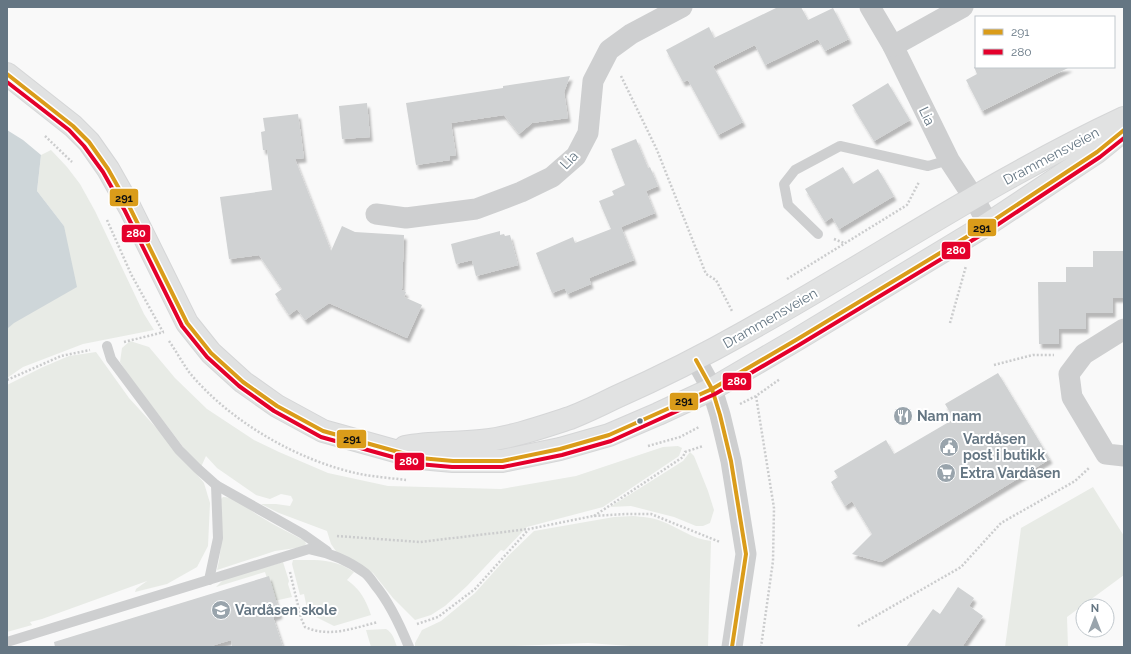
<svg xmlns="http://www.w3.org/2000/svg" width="1131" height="654" viewBox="0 0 1131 654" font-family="Raleway,sans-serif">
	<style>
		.green { fill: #e8ebe6 }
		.water { fill: #ced6d9 }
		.building { fill: #d0d2d3; filter: url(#shadow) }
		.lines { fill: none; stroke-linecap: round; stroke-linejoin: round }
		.secondary-casing { stroke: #d5d6d7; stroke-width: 24 }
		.path { stroke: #cbcccd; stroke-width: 2.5; stroke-dasharray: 2 2; stroke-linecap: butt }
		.lane { stroke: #cecfd0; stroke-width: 10 }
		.street { stroke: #cecfd0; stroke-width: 21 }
		.secondary { stroke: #e1e2e2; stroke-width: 22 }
		.bus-1-casing { stroke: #fff; stroke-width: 7 }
		.bus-2-casing { stroke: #fff; stroke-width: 7 }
		.bus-1 { stroke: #da9c1a; stroke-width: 4 }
		.bus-2 { stroke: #e4002b; stroke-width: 4 }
		.bus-dot { fill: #657683; stroke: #fff; stroke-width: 1.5 }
		.labels { text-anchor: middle; stroke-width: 4; stroke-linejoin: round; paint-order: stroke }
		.street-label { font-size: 14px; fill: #657683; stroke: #fff }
		.poi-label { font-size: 14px; font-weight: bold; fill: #657683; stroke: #fff; text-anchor: start }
		.line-badge { stroke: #fff; stroke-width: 1.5 }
		.badge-label { font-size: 11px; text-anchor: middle; font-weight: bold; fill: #fff }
		.pale-badge-label { font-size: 11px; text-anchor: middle; font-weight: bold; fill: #111 }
	</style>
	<defs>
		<filter id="shadow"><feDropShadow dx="2.5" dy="4.5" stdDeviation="1" flood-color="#0004"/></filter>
	</defs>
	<rect width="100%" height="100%" fill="#f9f9f9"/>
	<g class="green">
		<polygon points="51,150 67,167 80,184 95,211 144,314 154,330 83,344 23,367 7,378 7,329 13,323 64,226 37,191 41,155"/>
		<polygon points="130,341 149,347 175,378 207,409 254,440 279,452 328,473 388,486 501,489 576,476 663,447 678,446 682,448 679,456 603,507 527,527 504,551 501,550 467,586 445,606 431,615 415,620 393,598 373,573 338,554 331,544 327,531 279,513 261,504 276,504 290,506 293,500 291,496 281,494 270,499 256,495 217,468 206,456 201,467 193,460 127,373 120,362 122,348"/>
		<polygon points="96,352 129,398 181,455 204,483 210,503 208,546 197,567 167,584 135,592 136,589 147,581 42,619 30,622 32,625 7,632 7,385 43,367 69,356"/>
		<polygon points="690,452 694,456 708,491 714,510 710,523 703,526 696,526 674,517 631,506 610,507 683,461"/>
		<polygon points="1093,487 1124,536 1124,575 1067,617 1068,647 1005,647 1021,528"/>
		<path d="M223,497C237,497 250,511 261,517C275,526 291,533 305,541L306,544L303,547L275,551L217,570C223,546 222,523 221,499Z"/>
		<path d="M633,516C642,517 652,517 661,521C678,527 692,539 711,541L708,647H644L588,643L486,647H415V643L422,630L441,621L475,593L508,556L534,531L614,517Z"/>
		<path d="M293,560C316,560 334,558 354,572L347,580C360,589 366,600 371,615L334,626L308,613L304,594L300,595L292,564Z"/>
		<polygon points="283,562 289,581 288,584 292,597 274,601 265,572 216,587 224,579"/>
		<path d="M386,629C393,633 394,639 397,647H371L366,630Z"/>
	</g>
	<polygon class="water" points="7,130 23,140 41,155 37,191 64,226 77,287 14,323 7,329"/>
	<g class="building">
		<polygon points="778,7 801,7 808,20 833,8 849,39 825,51 818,39 765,65 755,45 713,66 743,122 718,135 688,80 683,82 666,50 709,27 714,38"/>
		<polygon points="974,67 1070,67 982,111 966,80 977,74"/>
		<polygon points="570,76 564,92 568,118 532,123 519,134 504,115 451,123 456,155 450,156 450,160 416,165 406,103 503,88 503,86"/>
		<polygon points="888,83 910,120 874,141 852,105"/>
		<polygon points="367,103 370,137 342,139 339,106"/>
		<polygon points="298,114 304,158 295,159 331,251 342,226 355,232 404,235 402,290 406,292 404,297 422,305 407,338 329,303 305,320 297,309 289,315 275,294 282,289 259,255 229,259 220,197 272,190 267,150 263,150 261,132 265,131 263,118"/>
		<polygon points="636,139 648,168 650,167 658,186 646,191 655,213 621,227 634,260 589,278 591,284 567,294 565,288 552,293 536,253 573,237 575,243 611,229 599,201 614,195 612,191 625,185 611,149"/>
		<polygon points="843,167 853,184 878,169 894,196 839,229 832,217 825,222 805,189"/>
		<polygon points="500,231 500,235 504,234 505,236 510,235 518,265 476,276 472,260 456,264 451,244"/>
		<polygon points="1093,251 1124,251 1124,298 1113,298 1113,313 1086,313 1086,329 1059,329 1059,344 1039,344 1038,282 1066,282 1066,267 1093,267"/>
		<polygon points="998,373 1050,459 881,562 852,554 872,534 852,501 845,506 831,482 838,477 834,471 886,440 894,454 954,419 945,404"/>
		<polygon points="269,576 280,614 273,617 283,647 232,647 231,640 208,647 55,647 54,642"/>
		<polygon points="958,587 974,598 969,606 983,616 962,647 906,647 933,609 940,614"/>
	</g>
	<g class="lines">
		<defs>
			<g id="secondary">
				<polyline points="7,74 73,126 89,142 108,169 130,208 187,323 211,353 243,382 277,406 323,431 420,458 453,461 502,461 560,449 609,435 658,414 712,389 796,340 988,224 1097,152 1124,130"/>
				<path d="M405,447C430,442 456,444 481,441C511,438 542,427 570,418C585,412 600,405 614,398C659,378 703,356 747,331C873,261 993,179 1124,118"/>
			</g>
		</defs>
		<use href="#secondary" class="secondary-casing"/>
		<g class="path">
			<polyline points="621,76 657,150 706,274 716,280 732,311"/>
			<polyline points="45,136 72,162"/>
			<polyline points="107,220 131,274 163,332"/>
			<polyline points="834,239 844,243"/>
			<polyline points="787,279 907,205 919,182"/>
			<polyline points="950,323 966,266"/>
			<path d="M169,341C176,351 182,362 189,372C229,421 298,461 360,474C375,477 391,478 406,480"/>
			<polyline points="124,342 164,332"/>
			<polyline points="994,365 1033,355 1054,355"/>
			<polyline points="7,380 61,356 90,350"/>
			<polyline points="756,396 774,508 773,561 761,647"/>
			<polyline points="740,404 756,396 780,379"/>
			<polyline points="648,446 680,437 699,427"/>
			<polyline points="594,516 683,457 685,452 703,446"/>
			<polyline points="337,536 420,542 529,529"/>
			<path d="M290,572L301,618L305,627C329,638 354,628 378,622"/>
			<polyline points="417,624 438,617 475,589 529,529 593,516 626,514 651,514 720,542"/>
			<polyline points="858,626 961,567 1001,523 1075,481 1089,468"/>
		</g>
		<g class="lane">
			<polyline points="818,234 788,205 784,184 795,170 840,146 928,166 949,160"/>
			<polyline points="107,346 111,359 179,450 197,468 216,485 303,534 327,551"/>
			<polyline points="209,580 218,538 216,485"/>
			<path d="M7,642L309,549C330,553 348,560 365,573C369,576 372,581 375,585C390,603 400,625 409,647"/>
		</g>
		<g class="street">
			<polyline points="870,7 893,46 949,160 974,198 988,224"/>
			<polyline points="893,46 963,7"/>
			<polyline points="376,214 406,218 476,209 521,192 552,177 576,156 588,133 593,81 609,50 631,34 682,7"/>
			<polyline points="1124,329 1084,354 1069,374 1072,397 1106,454 1124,456"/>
			<polyline points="696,360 712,389 720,415 731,461 746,554 732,647"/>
		</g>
		<use href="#secondary" class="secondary"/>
		<defs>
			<g id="bus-1">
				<polyline points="7,74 73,126 89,142 108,169 130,208 187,323 211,353 243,382 277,406 323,431 420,458 453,461 502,461 560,449 609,435 712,389 796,340 988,224 1097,152 1124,130"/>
				<polyline points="696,360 712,389 720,415 731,461 746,554 732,647"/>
			</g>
			<polyline id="bus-2" points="7,82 69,130 84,146 103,172 125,211 182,326 207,357 239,386 274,411 321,437 418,464 452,467 503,467 562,455 611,441 715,394 799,345 991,229 1100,157 1124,138"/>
		</defs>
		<use href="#bus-1" class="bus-1-casing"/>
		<use href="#bus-2" class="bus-2-casing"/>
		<use href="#bus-1" class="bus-1"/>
		<use href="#bus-2" class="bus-2"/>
	</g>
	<defs>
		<symbol id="restaurant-disc" viewBox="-11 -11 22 22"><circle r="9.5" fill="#99a4ac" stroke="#fff"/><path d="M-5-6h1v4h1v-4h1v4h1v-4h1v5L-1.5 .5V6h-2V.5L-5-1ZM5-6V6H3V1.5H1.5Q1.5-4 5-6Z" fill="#fff"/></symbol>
		<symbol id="civic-disc" viewBox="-11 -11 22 22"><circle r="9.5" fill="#99a4ac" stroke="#fff"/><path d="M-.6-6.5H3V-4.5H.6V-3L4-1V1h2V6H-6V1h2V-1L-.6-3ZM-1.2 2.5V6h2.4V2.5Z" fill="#fff"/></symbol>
		<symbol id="supermarket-disc" viewBox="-11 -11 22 22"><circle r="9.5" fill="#99a4ac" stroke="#fff"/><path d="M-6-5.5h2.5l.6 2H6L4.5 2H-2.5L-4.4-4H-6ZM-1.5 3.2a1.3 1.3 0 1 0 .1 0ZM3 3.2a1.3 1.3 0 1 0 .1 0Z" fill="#fff"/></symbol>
		<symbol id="school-disc" viewBox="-11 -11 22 22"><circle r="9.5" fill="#99a4ac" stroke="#fff"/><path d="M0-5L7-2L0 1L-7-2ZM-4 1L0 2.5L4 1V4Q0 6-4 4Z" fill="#fff"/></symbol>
	</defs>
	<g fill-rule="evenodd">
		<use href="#restaurant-disc" x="892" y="405" width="22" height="22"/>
		<use href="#civic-disc" x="938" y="436" width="22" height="22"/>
		<use href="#supermarket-disc" x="935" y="462" width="22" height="22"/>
		<use href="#school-disc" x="210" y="599" width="22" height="22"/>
	</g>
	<circle class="bus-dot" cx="640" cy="421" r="3.5"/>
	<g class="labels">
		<g class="street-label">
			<text transform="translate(927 116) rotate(64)" y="5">Lia</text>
			<text transform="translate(1051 156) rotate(-28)" y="5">Drammensveien</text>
			<text transform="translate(569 160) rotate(-46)" y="5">Lia</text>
			<text transform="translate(770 318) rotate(-30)" y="5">Drammensveien</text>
		</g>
		<g class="poi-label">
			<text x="917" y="421">Nam nam</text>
			<text x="963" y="444">Vardåsen<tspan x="963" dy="16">post i butikk</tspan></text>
			<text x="960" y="478">Extra Vardåsen</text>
			<text x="235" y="615">Vardåsen skole</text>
		</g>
	</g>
	<g class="line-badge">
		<rect x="109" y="188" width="30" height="19" rx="4" fill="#da9c1a"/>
		<rect x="967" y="218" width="30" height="19" rx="4" fill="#da9c1a"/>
		<rect x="121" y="224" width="30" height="19" rx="4" fill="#e4002b"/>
		<rect x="941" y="241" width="30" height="19" rx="4" fill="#e4002b"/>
		<rect x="722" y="372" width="30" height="19" rx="4" fill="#e4002b"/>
		<rect x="669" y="392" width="30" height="19" rx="4" fill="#da9c1a"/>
		<rect x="336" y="429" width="31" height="20" rx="4" fill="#da9c1a"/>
		<rect x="394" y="452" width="31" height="19" rx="4" fill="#e4002b"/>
	</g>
	<g class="badge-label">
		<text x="136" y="237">280</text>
		<text x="956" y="254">280</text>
		<text x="737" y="385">280</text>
		<text x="409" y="465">280</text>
	</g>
	<g class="pale-badge-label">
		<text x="124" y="202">291</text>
		<text x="982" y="232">291</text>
		<text x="684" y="405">291</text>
		<text x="352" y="443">291</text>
	</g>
	<rect width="1131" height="654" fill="none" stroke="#657683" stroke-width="16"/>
	<rect x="975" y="16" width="140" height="52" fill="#ffffff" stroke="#c1c8cd"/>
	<rect x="983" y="29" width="20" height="6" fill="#da9c1a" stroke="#c1c8cd"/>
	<text x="1011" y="36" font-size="12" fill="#657683">291</text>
	<rect x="983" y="49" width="20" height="6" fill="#e4002b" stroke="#c1c8cd"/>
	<text x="1011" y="56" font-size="12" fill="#657683">280</text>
	<g transform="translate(1095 618)"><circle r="19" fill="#ffffff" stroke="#c1c8cd"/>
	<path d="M0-3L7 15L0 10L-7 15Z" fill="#99a4ac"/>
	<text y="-6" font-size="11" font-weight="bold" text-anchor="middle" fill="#657683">N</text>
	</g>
</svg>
